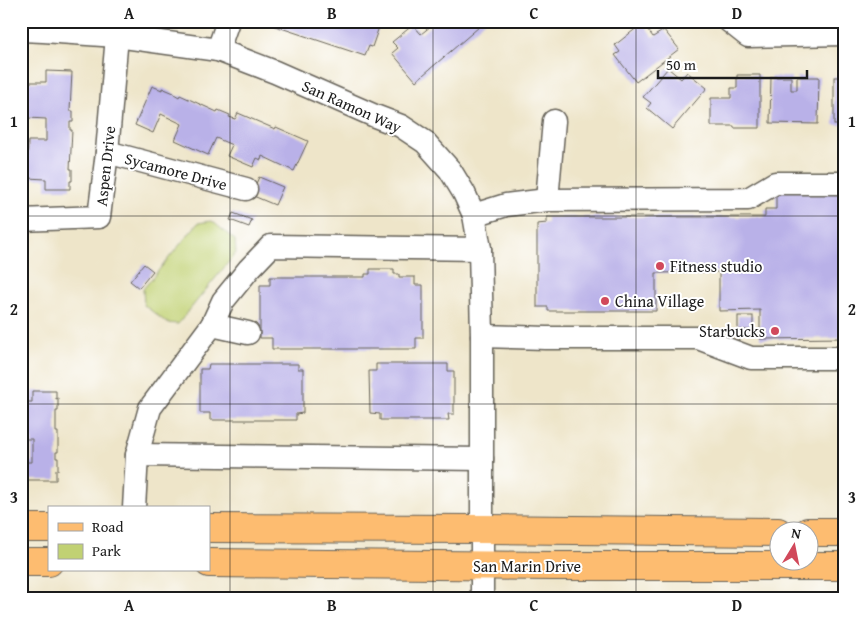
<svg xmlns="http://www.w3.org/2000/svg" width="866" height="619" viewBox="0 0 866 619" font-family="'Gentium Book Plus',serif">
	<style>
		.green { fill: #c1d173; stroke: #6e7648 }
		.building { fill: #b9b1e8 }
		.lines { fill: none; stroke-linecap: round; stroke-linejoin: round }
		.minor-casing { stroke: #666259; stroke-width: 25 }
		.major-casing { stroke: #666259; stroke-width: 30 }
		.minor { stroke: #fff; stroke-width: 22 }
		.major { stroke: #fdbc70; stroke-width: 28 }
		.grid { fill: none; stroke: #1c1c1c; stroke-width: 1; stroke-opacity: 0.55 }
		.poi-dot { fill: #d1495b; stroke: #fff; stroke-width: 2 }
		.labels { text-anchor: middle; stroke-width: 4; stroke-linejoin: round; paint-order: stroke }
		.street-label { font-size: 16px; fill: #1c1c1c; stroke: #fff }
		.poi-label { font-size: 16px; fill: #1c1c1c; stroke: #fff; text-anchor: start }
		.neatline { fill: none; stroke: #1c1c1c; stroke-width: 2 }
		.grid-label { font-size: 16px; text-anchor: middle; font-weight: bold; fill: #1c1c1c }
	</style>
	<rect width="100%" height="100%" fill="#fff"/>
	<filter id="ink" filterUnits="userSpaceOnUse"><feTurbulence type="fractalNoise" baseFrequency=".02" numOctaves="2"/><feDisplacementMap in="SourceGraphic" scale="10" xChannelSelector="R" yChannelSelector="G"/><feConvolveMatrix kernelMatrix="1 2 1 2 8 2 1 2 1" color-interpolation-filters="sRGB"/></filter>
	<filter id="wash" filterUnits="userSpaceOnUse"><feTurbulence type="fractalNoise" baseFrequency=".0096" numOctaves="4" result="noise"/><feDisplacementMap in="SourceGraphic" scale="20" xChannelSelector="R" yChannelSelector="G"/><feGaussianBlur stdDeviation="1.12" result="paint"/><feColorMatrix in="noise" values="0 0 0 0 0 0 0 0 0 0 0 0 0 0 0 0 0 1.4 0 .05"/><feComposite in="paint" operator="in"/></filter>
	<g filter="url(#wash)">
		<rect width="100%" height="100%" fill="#eee5c9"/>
		<polygon class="green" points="212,221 235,240 236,253 178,324 167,323 144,305 143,289 198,223"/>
		<g id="blocks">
			<g class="building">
				<polygon points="372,21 371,24 379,27 372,47 369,46 365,56 263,22"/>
				<polygon points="427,21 486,21 416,81 392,53 398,48 392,42 413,25 421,34 431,26"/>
				<polygon points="643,23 653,37 664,30 679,49 636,82 615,55 620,52 615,45"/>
				<polygon points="668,68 681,79 687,72 707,88 672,129 647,108 651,103 643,97"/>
				<polygon points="46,71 72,72 70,111 73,111 73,122 70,122 70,130 72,130 70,169 72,169 72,181 70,181 70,189 46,189 46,179 27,178 28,141 46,141 46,119 28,118 28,82 46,82"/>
				<polygon points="737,75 760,75 760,128 734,128 734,126 711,126 711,98 731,98 731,88 737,88"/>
				<polygon points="771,77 791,77 791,90 797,90 797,77 819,77 818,124 770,123"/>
				<rect x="834" y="77" width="11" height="48"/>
				<polygon points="152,86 162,90 162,88 174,93 174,94 179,97 180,95 217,112 218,110 230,115 229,117 235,119 238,113 275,129 276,127 308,141 294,171 262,156 261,160 257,158 253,167 227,156 232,145 216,138 208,155 175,140 182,124 161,114 153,133 135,125"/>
				<polygon points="259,177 283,187 275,205 251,195"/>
				<polygon points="776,185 845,185 845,338 760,339 760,310 719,311 719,272 656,273 656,311 548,311 548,307 537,307 537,224 547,223 547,217 765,217 765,209 776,209"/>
				<polygon points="233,213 252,220 249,227 230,220"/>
				<polygon points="144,264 153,271 139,288 130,281"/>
				<polygon points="370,269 394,269 394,274 399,274 399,277 415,277 415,285 423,285 423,338 416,338 416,349 272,349 272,338 260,338 260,285 270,285 270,277 365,277 365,274 370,274"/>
				<rect x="738" y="316" width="15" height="14"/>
				<polygon points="209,364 298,364 298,369 303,369 303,413 296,414 296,420 210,420 210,413 200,413 200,369 208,369"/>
				<polygon points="376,364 448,364 448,371 454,371 454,414 448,414 449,420 380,420 380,414 370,413 369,371 376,371"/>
				<polygon points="32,391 56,391 56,399 58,398 58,411 56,411 56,432 58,432 58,452 56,452 56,458 58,458 58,470 56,470 56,480 21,480 21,462 32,462 32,439 21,439 21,402 32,402"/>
			</g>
		</g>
	</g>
	<g filter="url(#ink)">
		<use href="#blocks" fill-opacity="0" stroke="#666259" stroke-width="1"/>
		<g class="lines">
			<defs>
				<g id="minor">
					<polyline points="729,21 748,36 845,34"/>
					<polyline points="21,30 43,31 117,36 218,50 275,72 375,116 401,126 425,142 450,170 464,193 474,215 480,249 482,336 482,598"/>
					<polyline points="218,50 228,21"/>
					<polyline points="554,121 547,200 748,199 775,183 845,183"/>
					<polyline points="107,152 246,189"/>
					<polyline points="474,215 506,205 547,200"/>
					<polyline points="21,220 99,217 107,152 117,36"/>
					<polyline points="212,325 248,333"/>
					<polyline points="482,336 546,338 698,338 751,358 845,358"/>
					<polyline points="137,455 150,408 212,325 223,301 249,269 271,246 480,249"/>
					<polyline points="134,508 137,455 482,459"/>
				</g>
				<g id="major">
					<polyline points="21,528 49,528"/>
					<polyline points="209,528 481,529 778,532"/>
					<polyline points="808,532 845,532"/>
					<polyline points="21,562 49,562"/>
					<polyline points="209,563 553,566 845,566"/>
				</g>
			</defs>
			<use href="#minor" class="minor-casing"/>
			<use href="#major" class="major-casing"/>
			<use href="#minor" class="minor"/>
			<use href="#major" class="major"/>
		</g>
	</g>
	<path class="grid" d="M230,21V598M433,21V598M636,21V598M21,216H845M21,404H845"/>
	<g class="poi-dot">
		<circle cx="660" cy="266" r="5"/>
		<circle cx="605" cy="301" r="5"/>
		<circle cx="775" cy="331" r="5"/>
	</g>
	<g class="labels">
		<g class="street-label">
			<text transform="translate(352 106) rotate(24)" y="6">San Ramon Way</text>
			<text transform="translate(105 166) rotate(-84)" y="6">Aspen Drive</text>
			<text transform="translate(176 171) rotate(15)" y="6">Sycamore Drive</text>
			<text x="527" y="572">San Marin Drive</text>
		</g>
		<g class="poi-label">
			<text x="670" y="272">Fitness studio</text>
			<text x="615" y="307">China Village</text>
			<text x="765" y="337" text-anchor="end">Starbucks</text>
		</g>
	</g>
	<rect width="866" height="619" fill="none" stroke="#fff" stroke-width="55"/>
	<rect x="48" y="506" width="162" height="65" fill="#ffffff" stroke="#a4a4a4"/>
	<rect x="58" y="523" width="25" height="8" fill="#fdbc70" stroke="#a4a4a4"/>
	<text x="92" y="532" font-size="15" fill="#1c1c1c">Road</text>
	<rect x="58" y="544" width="25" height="15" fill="#c1d173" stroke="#a4a4a4"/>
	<text x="92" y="556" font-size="15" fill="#1c1c1c">Park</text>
	<g transform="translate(794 546) rotate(10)"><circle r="24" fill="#ffffff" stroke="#a4a4a4"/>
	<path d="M0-4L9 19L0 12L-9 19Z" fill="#d1495b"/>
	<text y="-8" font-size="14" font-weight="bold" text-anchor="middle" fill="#1c1c1c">N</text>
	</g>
	<path d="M658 70v8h149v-8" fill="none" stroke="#1c1c1c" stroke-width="2.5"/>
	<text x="666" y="70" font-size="15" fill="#1c1c1c" stroke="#ffffff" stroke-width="4" paint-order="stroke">50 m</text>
	<rect x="28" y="28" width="810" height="564" class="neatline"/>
	<g class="grid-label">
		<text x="129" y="19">A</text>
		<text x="332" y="19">B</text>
		<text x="534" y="19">C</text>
		<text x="737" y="19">D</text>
		<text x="14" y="127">1</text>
		<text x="852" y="127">1</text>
		<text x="14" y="315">2</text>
		<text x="852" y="315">2</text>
		<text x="14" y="503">3</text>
		<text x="852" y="503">3</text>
		<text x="129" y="611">A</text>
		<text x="332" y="611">B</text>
		<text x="534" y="611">C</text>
		<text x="737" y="611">D</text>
	</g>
</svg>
